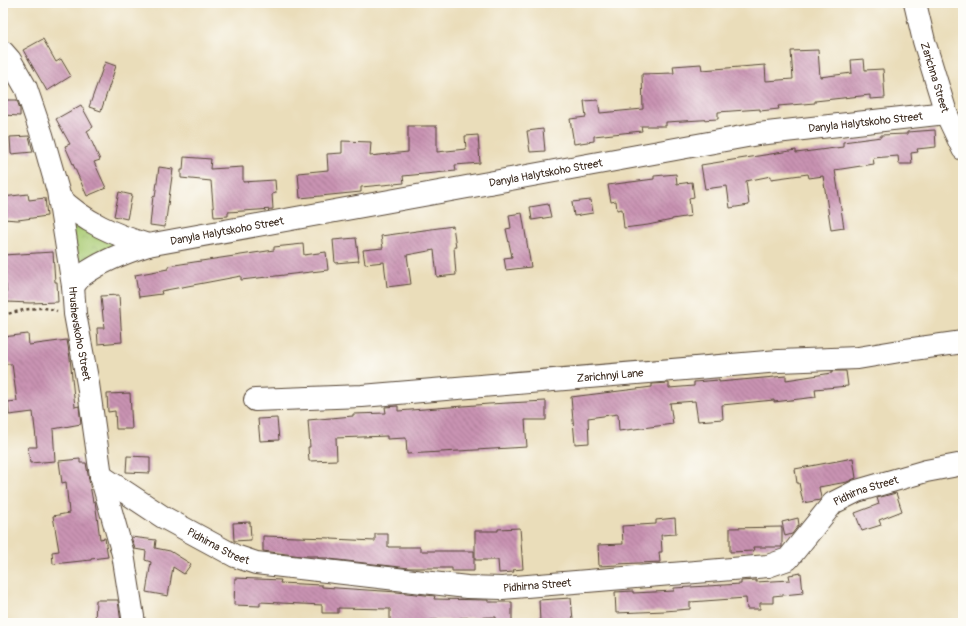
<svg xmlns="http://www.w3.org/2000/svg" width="966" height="626" viewBox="0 0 966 626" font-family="Pangolin,sans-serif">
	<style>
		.park { fill: url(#park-crowns); stroke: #727b4a }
		.building { fill: url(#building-back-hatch) }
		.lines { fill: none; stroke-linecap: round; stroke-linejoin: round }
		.minor-casing { stroke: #554535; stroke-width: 24 }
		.path { stroke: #554535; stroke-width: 2.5; stroke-dasharray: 3 3; stroke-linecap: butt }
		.minor { stroke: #fff; stroke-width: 22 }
		.labels { text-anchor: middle; stroke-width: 3.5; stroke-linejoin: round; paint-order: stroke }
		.street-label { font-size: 11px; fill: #3b2a1e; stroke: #fdfcf7 }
	</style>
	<defs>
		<pattern id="park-crowns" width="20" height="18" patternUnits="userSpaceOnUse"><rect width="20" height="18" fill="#aacc75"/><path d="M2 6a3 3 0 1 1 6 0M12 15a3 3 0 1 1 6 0" fill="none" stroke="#93af65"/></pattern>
		<pattern id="building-back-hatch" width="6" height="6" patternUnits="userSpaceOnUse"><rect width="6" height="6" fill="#c993b2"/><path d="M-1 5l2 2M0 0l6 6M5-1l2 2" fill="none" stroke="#a47890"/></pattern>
	</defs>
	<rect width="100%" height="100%" fill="#fdfcf7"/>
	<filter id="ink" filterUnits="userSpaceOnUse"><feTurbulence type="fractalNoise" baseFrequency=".025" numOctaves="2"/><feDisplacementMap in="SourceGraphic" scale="8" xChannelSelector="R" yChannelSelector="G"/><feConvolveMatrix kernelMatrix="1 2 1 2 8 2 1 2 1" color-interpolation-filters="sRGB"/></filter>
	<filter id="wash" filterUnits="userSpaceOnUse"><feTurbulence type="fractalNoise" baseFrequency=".012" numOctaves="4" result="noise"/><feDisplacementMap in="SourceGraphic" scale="16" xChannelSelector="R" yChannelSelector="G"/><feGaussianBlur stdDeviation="0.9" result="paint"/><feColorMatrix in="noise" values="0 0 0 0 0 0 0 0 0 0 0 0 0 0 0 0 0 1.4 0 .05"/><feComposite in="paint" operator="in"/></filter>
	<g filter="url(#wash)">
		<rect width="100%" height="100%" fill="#eaddba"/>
		<polygon class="park" points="66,204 133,240 82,275"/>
		<g id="blocks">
			<g class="building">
				<polygon points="43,39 56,62 61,59 71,76 47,91 23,50"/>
				<polygon points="818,50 820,77 852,73 851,60 864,59 865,70 883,69 885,98 870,99 870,95 815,101 815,103 778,106 779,109 760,111 760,109 718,112 718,119 666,122 666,126 641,126 642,131 594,136 594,141 574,144 570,119 586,117 584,101 598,100 600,113 643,109 642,74 674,73 673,66 701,64 702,70 765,65 766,81 793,79 791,51"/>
				<polygon points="105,62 116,66 101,111 89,107"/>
				<polygon points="3,100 17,100 20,109 20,116 3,115"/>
				<polygon points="81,105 93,127 87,131 100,160 94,162 106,188 87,196 65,146 70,144 56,119"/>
				<polygon points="408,126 437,126 437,152 466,149 465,136 478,135 480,163 455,165 456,171 403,176 404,183 361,187 361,192 300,198 298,173 328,170 327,154 342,153 342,141 371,142 370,156 408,152"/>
				<polygon points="543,129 545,151 530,152 527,131"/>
				<polygon points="935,130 936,147 917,149 918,152 911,153 912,164 899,164 898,156 873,158 874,164 835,170 844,228 831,230 823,176 809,178 808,174 771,179 771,176 746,181 749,205 730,208 727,186 705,189 701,165 796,150 796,153 843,147 843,142 881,137 881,135 907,134 907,132"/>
				<polygon points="29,136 33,152 11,154 10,137"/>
				<polygon points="184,157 211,159 210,169 243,167 243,182 275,180 276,193 272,194 273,209 228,212 228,216 214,217 211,181 181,178 181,170 183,170"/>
				<polygon points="159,167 173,169 165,227 150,225 153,196 155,197"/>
				<polygon points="676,174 677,184 692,182 694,197 689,198 691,216 672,219 672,220 648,225 624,228 622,209 617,210 616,201 611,202 608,185 654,179 654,176"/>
				<polygon points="119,192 132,195 127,219 114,216"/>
				<polygon points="28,194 29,200 45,198 47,216 18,220 3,219 3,197"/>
				<polygon points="591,200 593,213 574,216 572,202"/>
				<polygon points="548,204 551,217 532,220 530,207"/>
				<polygon points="522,213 531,267 506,270 504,258 512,257 506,229 511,228 509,215"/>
				<polygon points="453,226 456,247 454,247 456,275 437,277 434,250 407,255 411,284 387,287 384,262 365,264 363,250 383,248 381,236"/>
				<polygon points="356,238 359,261 335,263 333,240"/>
				<polygon points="303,244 304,255 326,252 328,270 241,280 241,276 161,291 162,294 139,297 135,275 168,269 168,266 274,250 274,247"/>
				<polygon points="53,252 55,282 57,282 58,302 30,303 7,302 6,285 3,285 3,255"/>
				<polygon points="119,295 122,342 98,344 97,328 104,328 101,296"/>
				<polygon points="28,334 29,345 67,340 70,358 75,407 79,406 81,424 53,429 55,461 30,463 28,447 37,447 33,412 9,415 8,402 17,401 12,364 6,364 3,337"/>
				<polygon points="832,371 846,371 848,386 815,389 816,397 774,402 774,400 722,405 723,419 698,421 695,401 670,403 673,424 619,431 618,414 588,418 589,443 575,444 571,397 652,387 652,384 669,383 669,388 694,386 694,382 719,380 719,382 786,376 786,380 832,373"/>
				<polygon points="130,393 132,429 116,429 115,411 108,412 107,394"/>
				<polygon points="546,401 546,420 525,420 527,447 407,454 406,438 387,439 387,436 336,438 337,460 309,461 308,447 310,447 308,420 353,416 353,414 386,413 385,407 398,406 398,411 489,404"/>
				<polygon points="277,418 279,440 260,441 258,419"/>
				<polygon points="127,456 150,457 150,473 126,472"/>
				<polygon points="853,458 856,478 847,482 819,487 821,498 820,500 803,503 799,483 797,483 795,469"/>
				<polygon points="80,459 80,463 86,463 93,502 95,501 100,539 105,538 108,557 91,559 91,560 53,564 52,552 59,551 53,516 69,513 66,482 62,483 59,461"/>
				<polygon points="896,493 902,511 879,520 881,525 862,531 855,513 879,504 877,498"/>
				<polygon points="675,518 676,534 661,535 662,552 659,552 660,562 618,564 618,565 599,566 598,545 623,544 622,526 656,524 656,520"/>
				<polygon points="798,518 799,525 792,534 785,536 782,522"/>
				<polygon points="250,522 251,540 234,541 233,523"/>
				<polygon points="782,527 782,547 753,547 754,551 730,552 730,528"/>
				<polygon points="520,528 523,569 513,570 514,572 499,573 498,560 475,560 475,531 498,531 498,529"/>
				<polygon points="375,534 388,534 388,547 420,547 420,551 474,551 474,571 452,571 452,568 409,568 329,559 329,558 318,558 318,556 301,556 263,551 263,536 331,538 331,539 375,541"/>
				<polygon points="131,537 156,540 155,548 170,551 191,564 184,574 173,567 168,596 146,592 151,562 145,560 146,551 135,549"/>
				<polygon points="801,573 803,593 773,596 773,603 760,603 760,609 747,609 746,598 690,602 690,609 665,611 616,613 615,592 633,591 633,593 674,591 674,588 741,584 741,581 756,580 756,582 790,580 789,575"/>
				<polygon points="235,578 281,580 280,583 322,585 322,587 397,592 435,596 434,599 488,600 488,602 512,602 512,623 496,623 496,617 460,618 459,620 431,620 431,623 390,623 390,609 338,608 338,613 322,613 322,605 260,602 260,606 234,605"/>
				<polygon points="571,598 573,620 540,622 539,600"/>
				<polygon points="96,600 118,600 121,623 95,623"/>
			</g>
		</g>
	</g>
	<g filter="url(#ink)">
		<use href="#blocks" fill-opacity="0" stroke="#554535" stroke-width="1"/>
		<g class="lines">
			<defs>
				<g id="minor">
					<path id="s1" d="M915,3L924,41L946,113L963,149"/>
					<path id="s2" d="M3,52L10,60L26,88L42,135L58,191L73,286L75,314L88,384L101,476L123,554L134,623"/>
					<path d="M59,197C84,222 115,235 148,245"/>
					<path id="s3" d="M73,286C76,283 79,278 83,275C102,261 126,252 148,245L758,134L946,113"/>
					<path id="s4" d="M255,400L362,396L779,361L858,358L906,350L963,342"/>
					<path id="s5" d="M101,476L163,517L235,556L256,563L467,587L502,588L768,566L788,559L833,503L857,491L926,471L963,464"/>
				</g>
			</defs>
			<use href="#minor" class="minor-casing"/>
			<path class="path" d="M3,315C20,311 41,304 57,311"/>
			<use href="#minor" class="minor"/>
		</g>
	</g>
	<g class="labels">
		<g class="street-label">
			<text dy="4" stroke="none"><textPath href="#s1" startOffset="77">Zarichna Street</textPath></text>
			<text dy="4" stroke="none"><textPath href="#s3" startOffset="815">Danylа Halytskoho Street</textPath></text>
			<text dy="4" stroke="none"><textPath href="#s3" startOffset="491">Danylа Halytskoho Street</textPath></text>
			<text dy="4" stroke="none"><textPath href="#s3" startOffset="167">Danylа Halytskoho Street</textPath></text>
			<text dy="4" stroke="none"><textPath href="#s2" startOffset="295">Hrushevskoho Street</textPath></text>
			<text dy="4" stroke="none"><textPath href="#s4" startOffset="356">Zarichnyi Lane</textPath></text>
			<text dy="4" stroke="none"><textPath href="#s5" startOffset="821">Pidhirna Street</textPath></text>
			<text dy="4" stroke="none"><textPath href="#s5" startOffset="137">Pidhirna Street</textPath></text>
			<text dy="4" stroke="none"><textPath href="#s5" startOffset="461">Pidhirna Street</textPath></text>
		</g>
	</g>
	<rect width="966" height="626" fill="none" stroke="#fdfcf7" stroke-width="16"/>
</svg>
